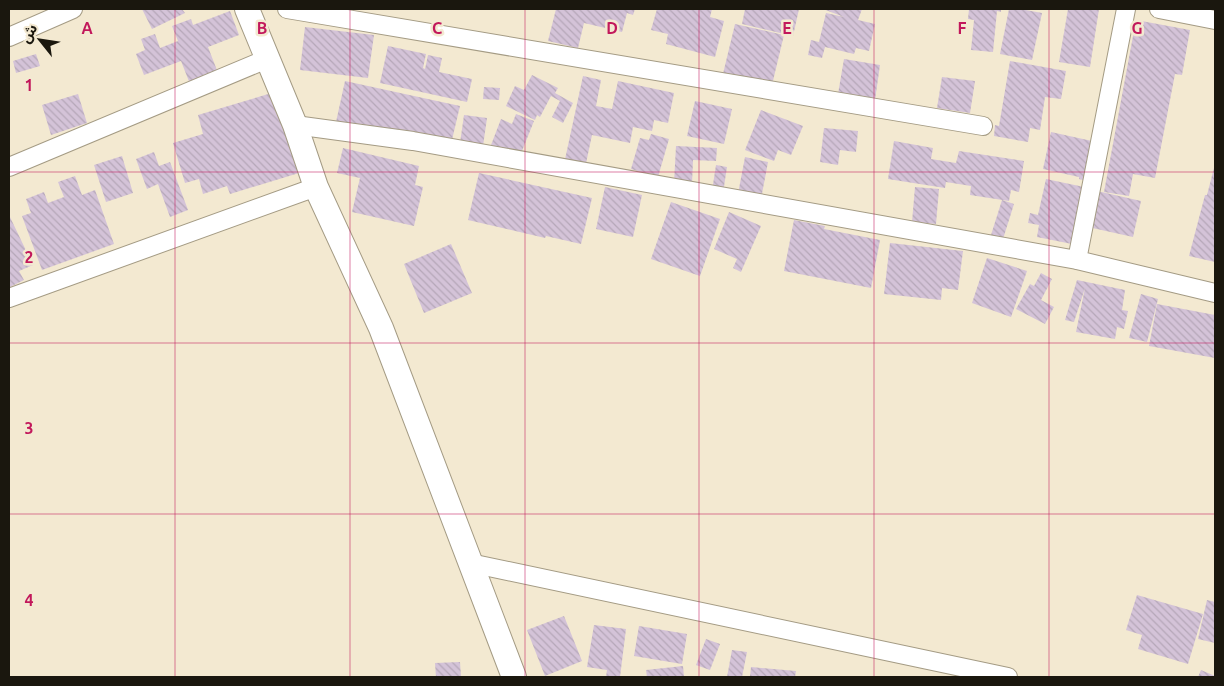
<svg xmlns="http://www.w3.org/2000/svg" width="1224" height="686" viewBox="0 0 1224 686" font-family="Ubuntu,'Noto Sans Arabic',sans-serif">
	<style>
		.building { fill: url(#building-back-hatch) }
		.lines { fill: none; stroke-linecap: round; stroke-linejoin: round }
		.street-casing { stroke: #a49b84; stroke-width: 20 }
		.secondary-casing { stroke: #a49b84; stroke-width: 26 }
		.street { stroke: #fff; stroke-width: 18 }
		.secondary { stroke: #fff; stroke-width: 24 }
		.grid { fill: none; stroke: #c2185b; stroke-width: 1; stroke-opacity: 0.55 }
		.grid-label { font-size: 16px; text-anchor: middle; font-weight: bold; fill: #c2185b; stroke: #f3e9d1; stroke-width: 5; stroke-linejoin: round; paint-order: stroke }
	</style>
	<defs>
		<pattern id="building-back-hatch" width="6" height="6" patternUnits="userSpaceOnUse" patternTransform="scale(1.25)"><rect width="6" height="6" fill="#d4c3d8"/><path d="M-1 5l2 2M0 0l6 6M5-1l2 2" fill="none" stroke="#b5a7b8"/></pattern>
	</defs>
	<rect width="100%" height="100%" fill="#f3e9d1"/>
	<g class="building">
		<polygon points="142,9 182,9 185,13 152,29"/>
		<polygon points="556,9 635,9 633,15 627,13 622,32 584,23 578,48 548,41"/>
		<polygon points="657,9 712,9 710,17 724,21 715,57 666,44 668,34 651,30"/>
		<polygon points="745,9 799,9 793,36 742,24"/>
		<polygon points="823,9 862,9 858,20 875,24 869,51 856,48 854,54 825,47 822,58 808,55 811,40 819,42 826,13 844,17"/>
		<polygon points="969,9 1001,9 1001,12 997,11 993,52 971,50 974,20 968,19"/>
		<polygon points="1009,9 1020,9 1042,13 1032,60 1000,54"/>
		<polygon points="1068,9 1099,9 1090,67 1059,62"/>
		<polygon points="230,11 239,35 208,47 220,78 192,89 181,61 144,75 136,54 145,50 141,39 155,34 160,48 178,41 172,26 191,19 193,25"/>
		<polygon points="1136,20 1190,30 1182,75 1175,74 1155,178 1133,174 1129,196 1104,192"/>
		<polygon points="735,24 784,35 771,89 722,78"/>
		<polygon points="305,27 374,35 368,78 300,70"/>
		<polygon points="388,46 426,54 423,68 425,69 428,55 442,58 439,72 472,79 467,102 380,83"/>
		<polygon points="36,54 40,66 16,73 13,61"/>
		<polygon points="844,59 880,65 875,100 838,94"/>
		<polygon points="1010,61 1066,71 1061,99 1045,97 1040,130 1030,128 1028,142 994,136 995,125 999,126"/>
		<polygon points="532,75 558,88 555,93 573,103 563,123 552,117 560,101 551,96 540,117 537,115 535,120 506,106 515,86 524,90"/>
		<polygon points="583,76 601,80 596,106 612,109 618,81 674,93 668,123 654,120 652,131 633,127 630,143 592,135 585,168 564,164"/>
		<polygon points="942,77 975,81 970,113 937,108"/>
		<polygon points="345,81 460,106 451,144 336,122"/>
		<polygon points="484,87 500,88 499,100 483,99"/>
		<polygon points="275,92 299,173 230,194 227,186 203,194 199,179 185,183 173,143 203,134 198,115"/>
		<polygon points="78,94 87,123 51,135 42,105"/>
		<polygon points="695,101 732,109 724,144 687,136"/>
		<polygon points="761,110 803,126 791,155 778,150 774,161 745,150"/>
		<polygon points="516,114 534,121 520,156 491,145 501,119 512,124"/>
		<polygon points="464,115 487,118 482,153 459,150"/>
		<polygon points="824,128 858,131 856,152 840,150 838,165 820,162"/>
		<polygon points="1051,132 1092,141 1086,181 1079,179 1079,177 1043,169"/>
		<polygon points="651,134 669,139 658,177 631,169 640,138 649,140"/>
		<polygon points="894,141 933,148 931,159 956,163 959,151 1024,161 1019,192 1011,190 1009,201 970,195 971,186 946,182 945,188 888,179"/>
		<polygon points="676,146 717,148 716,161 693,160 692,184 674,183"/>
		<polygon points="343,148 419,166 415,185 423,187 414,226 352,212 360,178 337,173"/>
		<polygon points="154,152 159,166 170,162 188,210 170,217 158,184 147,189 136,159"/>
		<polygon points="122,156 133,193 106,202 94,165"/>
		<polygon points="745,157 768,162 761,199 738,194"/>
		<polygon points="1215,164 1215,262 1189,256 1205,195 1207,195"/>
		<polygon points="716,165 727,167 723,193 712,191"/>
		<polygon points="479,173 592,198 581,244 546,236 545,238 468,220"/>
		<polygon points="75,176 82,195 95,190 114,244 42,270 22,216 31,213 26,199 44,192 48,203 64,197 58,182"/>
		<polygon points="1046,179 1084,187 1072,244 1037,237 1039,225 1028,223 1030,213 1038,215"/>
		<polygon points="605,187 642,195 633,237 596,229"/>
		<polygon points="915,187 939,189 936,224 912,222"/>
		<polygon points="1097,191 1141,201 1133,237 1088,227"/>
		<polygon points="1002,200 1014,204 1003,239 991,235"/>
		<polygon points="671,202 720,219 700,276 651,259"/>
		<polygon points="729,212 761,226 741,272 733,268 737,259 714,249"/>
		<polygon points="9,215 33,265 19,271 24,280 10,287"/>
		<polygon points="794,220 825,226 824,229 880,240 871,288 784,271"/>
		<polygon points="890,243 963,251 958,290 942,288 941,300 884,294"/>
		<polygon points="451,244 472,293 424,313 404,264"/>
		<polygon points="987,258 1027,271 1011,317 972,303"/>
		<polygon points="1041,273 1052,279 1041,300 1054,307 1045,324 1016,309 1030,284 1034,286"/>
		<polygon points="1077,280 1125,290 1122,310 1128,311 1124,329 1117,327 1115,339 1076,332 1085,288 1074,322 1065,320"/>
		<polygon points="1141,294 1158,299 1147,342 1129,338"/>
		<polygon points="1157,304 1215,315 1215,358 1149,346"/>
		<polygon points="1137,595 1203,614 1188,664 1138,649 1142,635 1126,630"/>
		<polygon points="1207,600 1215,602 1215,643 1198,639"/>
		<polygon points="564,616 582,661 545,676 527,630"/>
		<polygon points="594,625 626,629 620,677 606,677 607,670 587,667"/>
		<polygon points="639,626 687,634 682,664 634,656"/>
		<polygon points="706,639 720,644 710,670 696,665"/>
		<polygon points="732,650 747,652 742,677 727,677"/>
		<polygon points="460,662 461,677 436,677 435,663"/>
		<polygon points="683,666 684,677 647,677 646,670"/>
		<polygon points="751,667 796,671 795,677 750,677"/>
		<polygon points="1201,670 1215,676 1215,677 1198,677"/>
	</g>
	<g class="lines">
		<defs>
			<g id="street">
				<polyline points="287,9 983,126"/>
				<polyline points="1159,9 1215,20"/>
				<polyline points="9,37 73,9"/>
				<polyline points="295,125 413,141 1077,260 1215,293"/>
				<polyline points="9,167 267,59"/>
				<polyline points="1077,260 1126,9"/>
				<polyline points="9,298 316,187"/>
				<polyline points="470,563 1008,677"/>
			</g>
			<polyline id="secondary" points="247,9 295,125 316,187 381,328 514,677"/>
		</defs>
		<use href="#street" class="street-casing"/>
		<use href="#secondary" class="secondary-casing"/>
		<use href="#street" class="street"/>
		<use href="#secondary" class="secondary"/>
	</g>
	<path class="grid" d="M175,9V677M350,9V677M525,9V677M699,9V677M874,9V677M1049,9V677M9,172H1215M9,343H1215M9,514H1215"/>
	<g class="grid-label">
		<text x="87" y="34">A</text>
		<text x="262" y="34">B</text>
		<text x="437" y="34">C</text>
		<text x="612" y="34">D</text>
		<text x="787" y="34">E</text>
		<text x="962" y="34">F</text>
		<text x="1137" y="34">G</text>
		<text x="29" y="91">1</text>
		<text x="29" y="263">2</text>
		<text x="29" y="434">3</text>
		<text x="29" y="606">4</text>
	</g>
	<rect width="1224" height="686" fill="none" stroke="#1a170e" stroke-width="20"/>
	<g transform="translate(40 40) rotate(300)" stroke="#f3e9d1" stroke-width="4" paint-order="stroke">
	<path d="M0-4L9 19L0 12L-9 19Z" fill="#1a170e"/>
	<text y="-8" font-size="14" font-weight="bold" text-anchor="middle" fill="#1a170e">ش</text>
	</g>
</svg>
